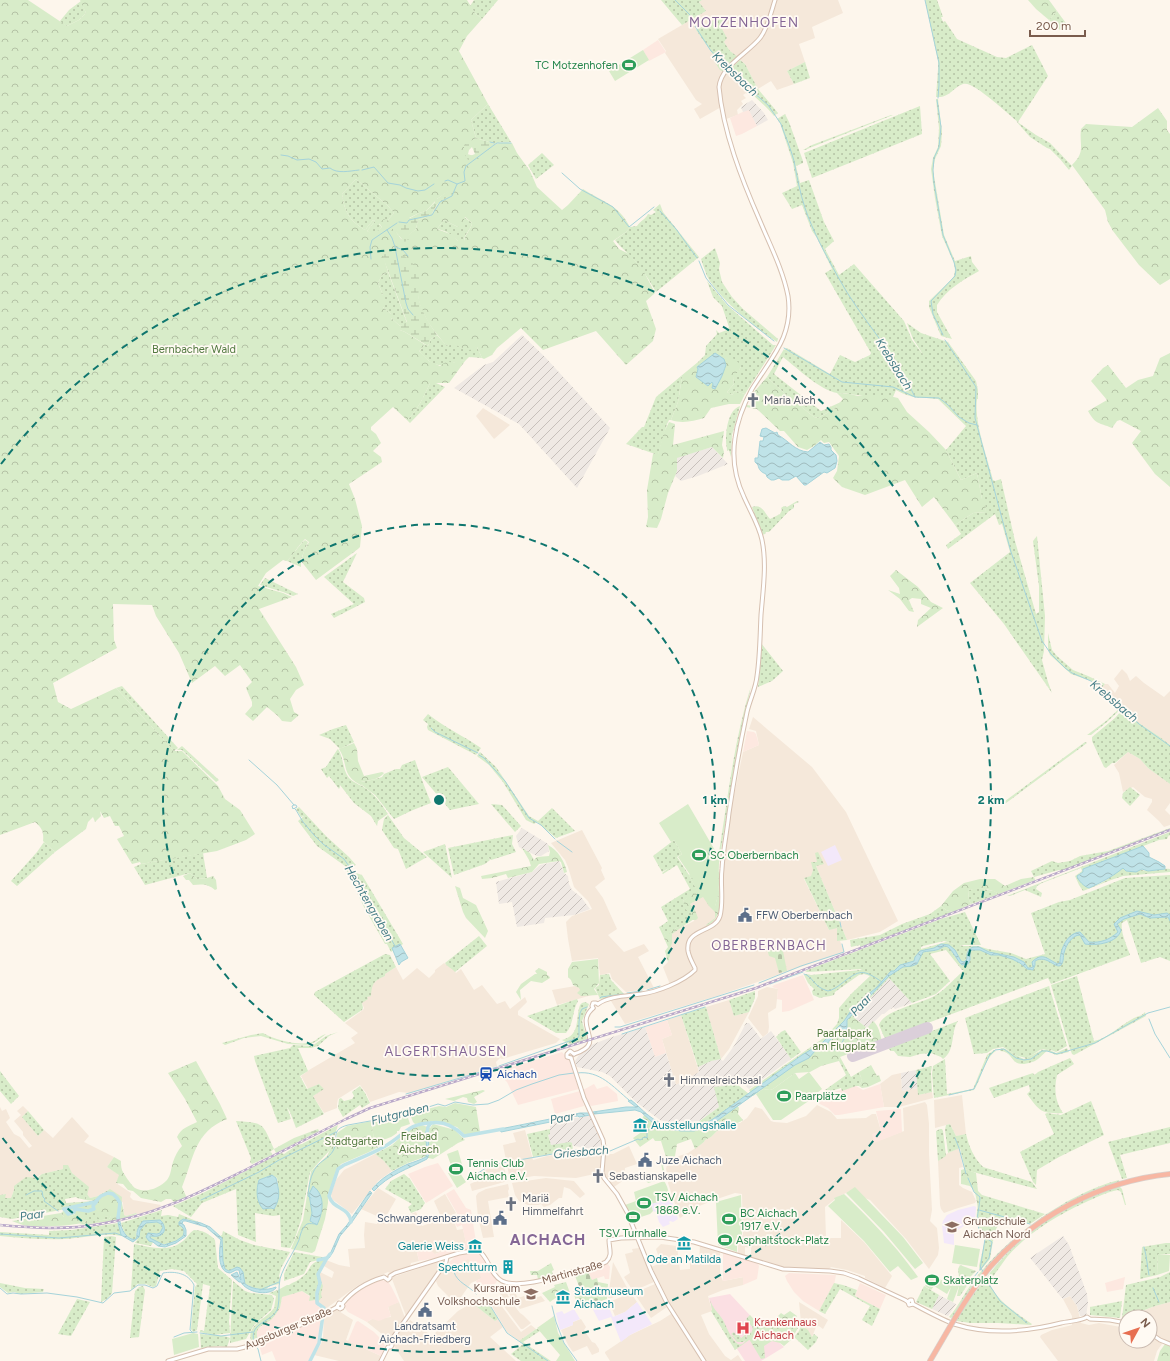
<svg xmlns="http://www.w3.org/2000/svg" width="1170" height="1361" viewBox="0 0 1170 1361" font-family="Figtree,sans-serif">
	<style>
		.residential { fill: #f5e8da }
		.commercial { fill: #fde8e0 }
		.industrial { fill: url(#industrial-furrows) }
		.education { fill: #f3e8fa }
		.medical { fill: #fbdfe3 }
		.grass { fill: url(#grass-dots); fill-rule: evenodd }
		.forest { fill: url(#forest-crowns); fill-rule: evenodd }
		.wetland { fill: url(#wetland-marsh) }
		.cemetery { fill: url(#cemetery-stones) }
		.garden { fill: #d8ecc9 }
		.water { fill: url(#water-waves); stroke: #a5d3da }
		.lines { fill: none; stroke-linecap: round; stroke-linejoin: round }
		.stream { stroke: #a5d3da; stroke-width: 1 }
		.river { stroke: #bfe3e8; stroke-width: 3.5 }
		.runway { stroke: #dbcfda; stroke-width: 12 }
		.secondary-casing { stroke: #d6c0b0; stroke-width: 5 }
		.highway-casing { stroke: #dad1cd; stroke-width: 6 }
		.secondary { stroke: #fff; stroke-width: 3 }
		.highway { stroke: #f7b7a3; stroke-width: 4.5 }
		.rail-casing { stroke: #b9a8c9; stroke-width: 2.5 }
		.rail { stroke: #fffaf3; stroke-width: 1; stroke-dasharray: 3; stroke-linecap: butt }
		.highway-bridge-casing { stroke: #dad1cd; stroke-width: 6; stroke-linecap: butt }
		.highway-bridge { stroke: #f7b7a3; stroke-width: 4.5 }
		.ring { fill: none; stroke: #0f766e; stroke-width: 2; stroke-dasharray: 7 5 }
		.labels { text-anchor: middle; stroke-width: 3.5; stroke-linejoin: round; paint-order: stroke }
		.leisure-label { font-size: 11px; fill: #27864d; stroke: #fffaf3; text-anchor: start }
		.park-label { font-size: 11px; fill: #537a41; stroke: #fffaf3 }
		.worship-label { font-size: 11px; fill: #5b616d; stroke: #fffaf3; text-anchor: start }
		.service-label { font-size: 11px; fill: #4e5e75; stroke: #fffaf3; text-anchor: start }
		.transit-label { font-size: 11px; fill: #164399; stroke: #fffaf3; text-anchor: start }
		.culture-label { font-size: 11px; fill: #0d838f; stroke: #fffaf3; text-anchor: start }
		.education-label { font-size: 11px; fill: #785e54; stroke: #fffaf3; text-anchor: start }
		.street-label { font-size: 11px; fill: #7a5c4d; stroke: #fffaf3 }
		.health-label { font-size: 11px; fill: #be3a42; stroke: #fffaf3; text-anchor: start }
		.water-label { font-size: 12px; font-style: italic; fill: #437c86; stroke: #fffaf3 }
		.quarter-label { font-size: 13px; letter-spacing: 1px; fill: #846695; stroke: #fffaf3 }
		.district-label { font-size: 15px; font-weight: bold; letter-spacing: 1px; fill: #846695; stroke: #fffaf3 }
		.centre { fill: #0f766e; stroke: #fffaf3; stroke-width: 2 }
		.ring-label { font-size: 12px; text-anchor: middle; font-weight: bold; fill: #0f766e; stroke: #fffaf3; stroke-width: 3.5; stroke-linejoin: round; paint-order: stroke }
	</style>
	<defs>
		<pattern id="industrial-furrows" width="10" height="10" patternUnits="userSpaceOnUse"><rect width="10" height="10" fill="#efe9e4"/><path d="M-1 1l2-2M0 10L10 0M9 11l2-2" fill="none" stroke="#c7c0bb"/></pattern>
		<pattern id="grass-dots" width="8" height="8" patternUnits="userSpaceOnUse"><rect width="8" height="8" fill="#d8ecc9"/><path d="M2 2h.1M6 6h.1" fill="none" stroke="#b4c2a5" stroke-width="1.8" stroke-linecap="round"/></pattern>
		<pattern id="forest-crowns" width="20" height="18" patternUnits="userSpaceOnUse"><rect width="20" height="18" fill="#d8ecc9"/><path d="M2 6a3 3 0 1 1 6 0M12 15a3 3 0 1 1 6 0" fill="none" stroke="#b4c2a5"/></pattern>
		<pattern id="wetland-marsh" width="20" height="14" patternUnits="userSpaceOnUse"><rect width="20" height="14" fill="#d8ecc9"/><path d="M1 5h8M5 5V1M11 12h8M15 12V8" fill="none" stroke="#b4c2a5"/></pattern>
		<pattern id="cemetery-stones" width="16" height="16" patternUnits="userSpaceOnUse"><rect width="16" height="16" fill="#d8ecc9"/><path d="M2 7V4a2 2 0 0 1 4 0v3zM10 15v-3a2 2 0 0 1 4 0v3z" fill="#b4c2a5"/></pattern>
		<pattern id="water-waves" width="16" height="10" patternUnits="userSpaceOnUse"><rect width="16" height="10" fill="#bfe3e8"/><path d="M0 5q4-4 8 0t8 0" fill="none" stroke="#a0bbbe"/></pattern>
	</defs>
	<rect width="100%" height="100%" fill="#fdf6ec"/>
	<g class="residential">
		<polygon points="702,0 838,0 843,13 812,27 815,38 799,44 805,62 787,71 794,84 777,90 771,81 758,89 745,64 730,51 724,42 727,38 722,30 721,24 699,28 696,30 717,60 715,61 726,73 730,69 740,81 751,93 749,95 746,93 743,95 746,98 741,101 743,104 737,110 738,115 726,119 723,106 700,119 694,109 702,104 696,100 665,53 666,51 658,39 706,11 699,2"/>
		<polygon points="483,408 510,425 494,439 476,416"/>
		<polygon points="1122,669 1127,674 1130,681 1136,676 1144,683 1164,697 1170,691 1170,745 1160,737 1139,723 1122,708 1109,699 1100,689 1105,684 1108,684 1115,693 1119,686 1114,679"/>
		<polygon points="753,717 812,767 846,812 898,921 880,932 847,940 816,866 817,862 812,862 813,870 812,874 811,876 804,879 829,930 837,927 837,941 840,941 844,952 717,996 625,1024 611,1001 614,999 646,995 671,987 663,967 668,962 670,956 669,951 672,934 674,931 694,921 695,910 690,904 703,896 715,912 717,920 721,907 721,871 732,805 743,752 759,745 756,731 749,729"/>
		<polygon points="1128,752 1140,759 1148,768 1170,784 1170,803 1165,810 1170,815 1170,825 1164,827 1159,821 1147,810 1152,802 1152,799 1145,797 1133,787 1123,792 1119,773 1114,765"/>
		<polygon points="582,830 602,868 601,870 605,879 595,887 603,898 617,929 608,935 624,952 644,944 649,951 638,957 654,988 626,992 612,979 610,973 600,975 598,958 572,961 568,939 566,922 572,916 592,909 588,901 574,887 568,867 565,860 551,843"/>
		<polygon points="444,963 453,969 456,973 461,969 474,990 482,985 497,1004 505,1001 510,1009 525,997 527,1002 518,1011 518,1015 560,1039 556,1043 502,1059 500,1058 496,1062 497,1066 410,1093 399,1092 370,1102 366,1093 360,1085 338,1099 337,1104 337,1108 324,1113 313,1096 323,1089 319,1084 308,1089 301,1076 309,1070 355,1043 351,1038 358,1033 345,1023 363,1010 364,1008 362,1003 367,997 373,984 378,979 385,976 385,974 396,967 403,980 417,968 429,978 435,972 435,970"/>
		<polygon points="587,984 592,995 557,1005 552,990"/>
		<polygon points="767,987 778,989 776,1008 768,1013 769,1027 768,1033 763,1037 748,1018 758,996 758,991"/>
		<polygon points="729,1000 734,1016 749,1012 729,1049 721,1059 706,1007"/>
		<polygon points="681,1015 699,1072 676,1085 662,1039 672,1035 667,1020"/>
		<polygon points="901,1073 902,1091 918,1088 918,1095 932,1092 933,1098 899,1107 884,1107 880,1084 892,1075"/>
		<polygon points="962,1095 966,1134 956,1136 950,1124 935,1128 934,1100"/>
		<polygon points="925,1102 927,1105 929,1124 929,1154 932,1210 930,1221 937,1228 939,1248 938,1255 929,1269 906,1239 870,1200 865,1198 855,1188 846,1193 835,1198 835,1199 825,1207 826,1238 841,1238 841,1220 864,1242 892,1276 885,1288 865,1278 865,1276 847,1270 831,1267 829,1269 805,1269 782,1267 751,1257 751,1248 745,1247 745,1255 738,1253 738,1238 743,1235 742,1194 735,1193 714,1200 697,1207 680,1218 679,1216 668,1183 669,1179 666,1169 667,1165 679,1156 688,1153 700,1145 704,1142 705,1140 711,1137 717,1131 721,1130 722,1127 728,1124 740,1123 747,1118 755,1107 762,1109 771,1121 774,1122 787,1123 806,1116 817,1105 831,1112 837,1119 866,1118 872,1114 876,1114 881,1131 875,1142 904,1131 903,1108"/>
		<polygon points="23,1106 28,1111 22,1117 38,1136 44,1130 53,1138 72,1117 89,1136 84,1142 114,1157 107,1167 120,1175 116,1183 131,1193 130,1197 133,1200 161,1205 158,1209 150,1212 137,1214 136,1213 126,1216 124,1215 123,1203 121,1200 108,1190 98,1196 90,1198 87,1194 88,1187 72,1173 63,1169 42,1174 14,1190 11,1198 5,1198 5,1194 0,1195 0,1107 2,1111 6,1109 10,1118 6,1122 14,1134 20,1137 29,1148 32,1146 23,1135 23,1132 14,1121 21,1115 17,1111"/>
		<polygon points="525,1130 533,1160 547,1156 575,1151 605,1154 613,1154 629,1146 637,1164 625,1168 624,1180 614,1187 607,1179 604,1172 576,1178 534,1176 510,1180 503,1145 516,1142 513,1133"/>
		<polygon points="959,1148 963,1167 959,1168 959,1185 963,1188 972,1192 976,1201 975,1203 955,1209 944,1213 941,1209 940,1205 938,1161 948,1153"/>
		<polygon points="375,1154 384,1161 392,1171 378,1181 352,1214 332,1199 331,1194 336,1180 344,1170"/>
		<polygon points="503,1164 508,1181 472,1191 470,1184 479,1180 478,1174 490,1167"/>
		<polygon points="546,1178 574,1181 585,1194 580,1198 570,1189 564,1187 562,1198 559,1198 550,1205 544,1207 541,1204 538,1205 528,1205 519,1201 515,1195 512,1183"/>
		<polygon points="508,1184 509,1189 508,1191 509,1197 488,1201 494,1237 483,1238 478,1217 476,1196 478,1193 486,1189"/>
		<polygon points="378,1188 396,1199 385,1218 386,1224 416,1212 422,1226 442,1219 434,1201 445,1194 456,1213 452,1215 457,1230 463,1229 466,1243 435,1254 417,1253 419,1261 411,1263 410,1267 390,1273 388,1272 366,1282 357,1286 324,1310 324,1308 320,1305 318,1302 322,1290 319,1276 320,1272 332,1278 334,1272 324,1266 326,1260 339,1265 350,1267 348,1249 365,1248 364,1235 365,1222 377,1224 379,1217 361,1209"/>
		<polygon points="661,1244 677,1246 680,1270 690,1269 690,1260 699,1260 700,1245 720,1252 720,1274 723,1281 744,1277 743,1285 723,1290 708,1296 712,1311 701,1315 709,1334 725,1356 731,1360 738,1355 742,1361 610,1361 605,1353 605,1352 617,1344 630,1335 660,1321 674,1312 668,1302 651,1267 661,1263 656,1249"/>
		<polygon points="639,1248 654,1282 633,1291 624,1277 630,1273 625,1254 633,1252 632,1249"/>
		<polygon points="468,1258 477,1271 479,1272 482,1278 471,1283 456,1304 438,1286 436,1281 445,1266 449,1271"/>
		<polygon points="441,1261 443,1262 442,1266 406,1316 392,1279 393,1277"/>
		<polygon points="613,1262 629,1291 609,1299 608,1298"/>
		<polygon points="507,1284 511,1285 518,1298 524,1296 526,1301 541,1296 545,1301 520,1309 513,1301 505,1285"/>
		<polygon points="655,1284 667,1307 651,1318 634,1293"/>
		<polygon points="503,1287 509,1297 500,1304 521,1332 531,1325 536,1329 519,1341 507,1332 492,1307 502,1296 497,1290"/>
		<polygon points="631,1293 637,1302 625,1312 615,1316 609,1302"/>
		<polygon points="1070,1296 1077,1306 1081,1323 1089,1325 1099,1323 1126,1328 1126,1341 1150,1341 1150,1317 1128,1317 1155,1306 1170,1302 1170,1343 1164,1341 1157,1351 1154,1361 1058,1361 1040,1337 1041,1335 1052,1330 1072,1325 1072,1316 1063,1299"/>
		<polygon points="509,1299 520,1313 523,1315 531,1323 523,1329 521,1329 503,1305 503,1304"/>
		<polygon points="399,1302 405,1318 391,1337 388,1339 367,1322 372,1319 391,1317 388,1306"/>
		<polygon points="799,1302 828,1320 823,1329 819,1326 816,1327 812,1337 801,1322"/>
		<polygon points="472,1303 495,1321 498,1319 503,1327 490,1337 516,1361 404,1361 394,1346 394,1341 399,1333 410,1320 432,1336 458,1311"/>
		<polygon points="337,1310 353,1320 346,1340 381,1356 379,1361 339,1361 314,1355 321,1344 323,1338 324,1316 332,1311"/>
		<polygon points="581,1319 586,1327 584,1330 592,1342 595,1343 599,1349 599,1352 592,1355 587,1346 573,1352 568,1345 561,1330 573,1325 573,1322"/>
	</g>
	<g class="commercial">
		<polygon points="658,40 666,52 649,61 643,50"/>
		<polygon points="749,109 757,126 742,134 736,136 730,118"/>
		<polygon points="747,731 754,732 756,734 759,745 743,752"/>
		<polygon points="803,975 814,1000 789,1011 782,1012 782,1000 777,999 778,989 772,987 774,985"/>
		<polygon points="667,1020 672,1035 662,1039 666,1053 655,1057 645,1027"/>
		<polygon points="562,1052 569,1060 579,1089 518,1105 507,1082 502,1077 500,1071"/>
		<polygon points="594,1084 597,1089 607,1086 617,1094 618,1101 591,1106 589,1104 583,1090"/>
		<polygon points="880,1084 884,1107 839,1115 835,1115 828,1108 818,1103 815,1098 822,1093 830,1093 856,1086 863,1090"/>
		<polygon points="580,1091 584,1106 555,1114 551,1099"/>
		<polygon points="901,1109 902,1132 874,1143 872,1134 881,1131 876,1111"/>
		<polygon points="438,1163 453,1186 426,1203 408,1174 425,1167"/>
		<polygon points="454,1189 466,1208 471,1210 477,1248 464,1250 442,1257 419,1261 417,1252 430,1249 435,1254 466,1243 462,1225 457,1227 453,1218 458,1215 446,1194"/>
		<polygon points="477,1251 485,1261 497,1280 496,1283 483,1291 476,1281 481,1278 479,1272 468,1259 449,1271 445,1266 456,1256"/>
		<polygon points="723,1252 758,1264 759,1266 757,1279 743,1285 743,1277 723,1281"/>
		<polygon points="608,1264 610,1267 609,1279 605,1279 604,1276 592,1280 587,1270"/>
		<polygon points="789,1273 836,1275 834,1285 819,1311 803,1301 794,1292 787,1281 785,1276"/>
		<polygon points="1125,1277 1123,1289 1107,1292 1105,1283"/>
		<polygon points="382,1280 388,1282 391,1286 399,1302 388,1307 391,1316 379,1321 372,1319 367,1322 348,1312 345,1308 345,1304 356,1292 373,1283"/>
		<polygon points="860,1283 886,1295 880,1309 855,1296"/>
		<polygon points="302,1291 315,1300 319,1307 323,1308 318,1339 319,1342 309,1361 276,1361 272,1351 262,1355 256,1334 258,1329 273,1318 280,1308 282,1297"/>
		<polygon points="358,1321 374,1332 384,1342 385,1347 381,1356 348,1341 356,1322"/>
	</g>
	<g class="industrial">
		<polygon points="752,100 764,113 768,120 757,126 749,110 743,112 741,107"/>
		<polygon points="522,335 545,357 610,428 577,488 519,424 454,388 484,365 493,362"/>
		<polygon points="712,447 728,464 698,476 681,481 675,476 677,471 677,458 678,457"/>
		<polygon points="522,828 548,844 549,851 541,856 537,856 519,847 516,836"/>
		<polygon points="559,861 564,873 568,876 569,884 572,890 581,897 590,909 574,915 545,918 544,923 517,927 512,902 499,904 496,882 532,872 540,865"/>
		<polygon points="889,978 912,1003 895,1009 893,1007 891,1009 890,1009 884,1014 882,1014 874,1022 873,1022 867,1028 852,1016"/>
		<polygon points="746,1023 749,1023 761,1039 771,1031 791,1059 749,1089 737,1078 724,1086 715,1087 719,1107 705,1117 692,1125 674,1124 660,1120 636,1102 610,1076 602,1072 577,1067 575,1061 579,1055 587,1050 591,1045 609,1038 645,1027 655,1057 666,1053 676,1085 699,1072 698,1067 711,1061 720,1059 723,1061 734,1046"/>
		<polygon points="916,1070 918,1088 902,1091 901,1073"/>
		<polygon points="591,1115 601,1143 600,1150 574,1146 570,1142 551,1146 548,1135 550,1134 550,1123"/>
		<polygon points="1063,1236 1069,1245 1087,1294 1088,1303 1086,1316 1080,1316 1077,1306 1070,1296 1063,1299 1061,1297 1036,1265 1030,1258"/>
		<polygon points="939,1295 956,1304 948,1316 932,1309"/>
	</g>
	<g class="education">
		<polygon points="835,845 842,860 828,866 821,852"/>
		<polygon points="669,1193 678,1219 673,1222 670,1221 669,1222 670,1224 663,1227 659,1222 656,1212 653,1211 650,1204 663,1200 668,1196"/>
		<polygon points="974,1206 976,1207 975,1223 965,1225 954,1233 954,1245 944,1243 942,1225 943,1221 947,1215 958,1210"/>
		<polygon points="606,1301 613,1317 625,1312 637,1302 652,1324 630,1335 621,1342 611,1317 599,1321 591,1306"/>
		<polygon points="574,1309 580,1319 573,1322 573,1325 560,1330 556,1313 562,1311 564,1314"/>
	</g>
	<polygon class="medical" points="730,1294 760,1326 784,1347 761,1361 745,1361 712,1311 709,1298"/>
	<g class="grass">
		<polygon points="474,0 498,0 482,19 475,13 470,6"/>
		<polygon points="661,0 702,0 699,2 706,11 682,25"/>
		<path d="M925,0H937L943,17H941L943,22L945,21L957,39L997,57L1006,58L1032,45L1048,76L1018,122C1009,115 973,80 963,84C952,88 950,98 936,97L938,69V61Z"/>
		<polygon points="81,1 86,13 79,20 67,26 61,23 60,21 69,10"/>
		<polygon points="1057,11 1068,26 1060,30 1049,20"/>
		<polygon points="721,16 723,20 721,24 722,29 727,38 724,42 730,51 738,57 724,72 720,70 714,61 716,59 696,30"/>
		<path d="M740,60L745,64L758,89L778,113L774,116C767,107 759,101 751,93C743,85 738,77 730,69Z"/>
		<polygon points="805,62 810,78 794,84 787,71"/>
		<path d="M936,99H938L942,132L941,146L935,159L933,170L944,235L955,261L971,256L972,262L979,271C963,280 947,289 937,305V312L952,339L941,336L929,307V301L951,280L954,276L955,270L954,263L942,236L935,198L931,169L933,158L938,147L939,128Z"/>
		<polygon points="488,104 511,142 502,142 495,144 476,138 471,120"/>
		<polygon points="920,106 922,134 812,178 804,153"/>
		<path d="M785,114L789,122L803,161V163L796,166L800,183L809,180L824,222L834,241L825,249L839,275L854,264L904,321L912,340L924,356L913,339L907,323L921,333L948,342L976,381L978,390V399H977C974,423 987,456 993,480L995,481L1001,479L1015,541L1036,614L1039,612V586L1033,541L1037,536L1045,616L1044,651L1042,660L1048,682L1052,693L1004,624L970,583L1010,552L1002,524L999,525L995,514L948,549L946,545L961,534L955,525L973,513L986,512L984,499H982L977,473L961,480L946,450L966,426L938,399C920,397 914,400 896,390L893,397C878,394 863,397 849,394C845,393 841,394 837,393C820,390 797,368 783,357L774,374L821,411L841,402L834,409L818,418L814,417L783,392L767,377L772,369L784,349L785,350L786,348H787L830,374L840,355L855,362L870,355L871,353L825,273L832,269L817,238L812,231L802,205L792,209L782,193L797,186L793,163L780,123L777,119Z"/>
		<polygon points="891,115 893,115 812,147 805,150 803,150 812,145"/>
		<polygon points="1016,121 1036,135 1050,143 1072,166 1069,170 1060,159 1050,149 1047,148 1030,137"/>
		<polygon points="542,153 554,165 536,179 528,165"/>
		<path d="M356,179L388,206L394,213L387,221L379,224L382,227L374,235L367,231L375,221L373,220L365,230C349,220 345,213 342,194Z"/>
		<path d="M660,204L663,212L699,257L656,292C649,280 642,268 632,258C626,251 621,248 615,240L626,232L630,227L637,226C640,221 646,219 648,214L651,215L656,212L653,210Z"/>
		<path d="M464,217L472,223C471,230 464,234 464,241H458C452,234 446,231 437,229L444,220L458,227Z"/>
		<path d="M715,248L720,263L719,269L722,282L732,297L743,309L778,339L777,342C757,329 718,298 707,276C705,271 703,265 701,259Z"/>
		<polygon points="388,272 407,323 400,326 391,318 391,314 383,307 383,295 378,283 382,275"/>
		<path d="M707,281L727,305L773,345H776L745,394L735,391L732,395L727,392L734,384L733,378L741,367C724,357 716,350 700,365L698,362L705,355L706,346L717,334L716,330L719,333L727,330L729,327L722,306L713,297Z"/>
		<path d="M437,335L447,346L454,343L462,348L477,347L482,358L469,357L465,361C459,360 458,362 453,363C436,369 430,363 419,351L423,347L424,344L428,346L431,339Z"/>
		<polygon points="681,376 682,377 678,402 671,420 669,420 667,424 658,455 626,444 642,427 644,427 656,397"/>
		<path d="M430,383H436L445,387L410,423L407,420C418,410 424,396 430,383Z"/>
		<path d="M740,406L732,435L731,457L729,450L727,451C727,447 726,445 726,441C726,430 728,410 740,406Z"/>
		<path d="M797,501L799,502L794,504V508L789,511L769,532H766L765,534L762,535L752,507C762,504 764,512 770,519L780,514L782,510L781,508L784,506L787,507Z"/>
		<path d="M305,540L308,542L301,559V567L287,561C294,554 298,546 305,540Z"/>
		<polygon points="357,553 343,582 364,598 365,602 334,618 331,614 354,604 324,577"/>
		<polygon points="265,578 298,594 293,596 283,592 260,585"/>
		<polygon points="1048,633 1052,650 1057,656 1073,670 1088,676 1105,684 1100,690 1109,699 1122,708 1107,722 1091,735 1087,735 1106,721 1120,708 1103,695 1091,681 1071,674 1050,655 1048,650"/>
		<polygon points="761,643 783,671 772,681 758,687 760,667"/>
		<polygon points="122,686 178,748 174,751 116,688"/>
		<path d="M751,686L734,770L720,856L718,852H719C728,797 734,740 751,686Z"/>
		<polygon points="1123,709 1139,723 1160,737 1170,745 1170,784 1148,768 1140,759 1128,752 1115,763 1112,763 1106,768 1104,767 1092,741 1092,737 1115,718"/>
		<path d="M428,714C445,728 464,736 481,748L476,755L428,730L427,727L428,724L423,720Z"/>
		<polygon points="346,725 354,742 340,749 330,739 319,735 333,729"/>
		<polygon points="1085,742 1087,743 1002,806 1001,804"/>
		<polygon points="182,746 219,780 216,782 182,750 177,750"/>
		<path d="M338,749C344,758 342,769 349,778C355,784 362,785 368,790C376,796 382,805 388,814L378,821L377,826L371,816L354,803L340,785V787L339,789L329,776L327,778L321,769L326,767L337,750Z"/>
		<polygon points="480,752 496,767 529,816 538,821 552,808 575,831 556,838 537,822 534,824 526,820 503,782 489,765 477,756"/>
		<path d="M415,760C420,775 425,788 431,803L413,810L392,782L413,810L394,819L375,795L363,786V785L361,784V782L376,779L382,777L384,774L396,769H400L402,765Z"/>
		<polygon points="448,767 479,804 450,810 422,777"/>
		<polygon points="1130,787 1140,795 1130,806 1122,798 1123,793"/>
		<polygon points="491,804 502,805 521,826 515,832"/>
		<polygon points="299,807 326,836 349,857 356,865 349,868 345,866 317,846 298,821 304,816 301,817 296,809"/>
		<polygon points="388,815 404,838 427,857 406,869 398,849 394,848 382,830 384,819"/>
		<polygon points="1170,828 1170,830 1061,871 1059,870 1034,877 1031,871 1052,861 1058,863 1070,861 1080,856 1108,851"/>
		<path d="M1170,832V836L1169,835L1167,839L1159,840L1083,869V872L1079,874L1083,883L1089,888C1095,885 1101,884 1106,880C1112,877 1117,870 1124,868C1132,867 1142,871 1149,871C1155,870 1164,868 1170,869V872L1123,876L1111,880L1083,891L1079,885L1075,876L1082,871L1081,868L1042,883L1037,886L1036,889L1042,893L1041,897L1025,890L1010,896H1007Z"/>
		<polygon points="513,835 512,844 516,852 491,860 488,857 490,860 485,864 454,875 448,848"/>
		<polygon points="674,840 682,854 677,857 689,875 698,892 683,901 691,912 691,915 694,919 684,925 676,928 666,937 661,926 668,921 661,907 690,889 677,865 663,874 662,873 669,868 662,872 653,856"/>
		<polygon points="44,842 55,852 17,886 11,881 37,852"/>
		<polygon points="445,844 452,878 423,852"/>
		<polygon points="818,852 824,864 816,866 847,940 837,941 837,928 829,930 804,878 811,876 813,870 811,862 817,862 815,853"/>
		<polygon points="203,853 207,878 197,879 190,873 145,885 134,867 141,864"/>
		<polygon points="347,870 362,875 403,944 391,952 387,944 385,944 364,907 347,872"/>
		<path d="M1170,875V961L1160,957L1141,963L1127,920L1122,923C1120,931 1127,946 1130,955L1051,984L1048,978L885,1039L879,1025C883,1010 924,1003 936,995C946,989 955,978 964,970H962L946,950L930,954L950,981L936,994L912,1003L889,978L846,1024H837L839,1018V1008L851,994L870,976L864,974L859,975L835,992L834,995C829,997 825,996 820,998L813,995L812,991L814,989L808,983L804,975L807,974L811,975L860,970L862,969L807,972L805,971L941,919L965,912L981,945H959L944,941L923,946L921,947V949L946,942L964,946H978L988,949L1011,953L1026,959L1045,954L1031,913L1059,902L1070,900L1125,878Z"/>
		<polygon points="978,888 994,891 999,894 971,904 969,900 968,890"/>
		<polygon points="941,906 946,910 953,912 860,947 860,945 851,947 850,940 880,935 902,924 930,914"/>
		<path d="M479,936L487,946L455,972C452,968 447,967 445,963Z"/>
		<path d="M385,954L390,955L396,967L385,974V976C374,981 372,983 371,996L367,997L368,999L362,1003L363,1008L362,1010L344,1022L314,995L315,992Z"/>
		<polygon points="609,974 611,980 624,994 600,999 595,988 599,985 600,975"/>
		<path d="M1077,976L1094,1041C1109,1038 1120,1025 1134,1018C1138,1016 1142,1016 1145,1012L1146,1016L1074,1055L1072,1054L1069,1046L1051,985Z"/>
		<path d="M1049,986L1067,1046L1056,1052C1038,1045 1041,1052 1026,1058L1018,1056L1003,1047L993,1049L987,1053L974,1054L965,1018Z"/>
		<polygon points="755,991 755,998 749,1012 734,1016 729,1000"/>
		<path d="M577,999L578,1001C572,1011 574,1024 566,1033H556L527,1016Z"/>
		<path d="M585,1002L589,1004L582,1021L587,1039L571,1045L562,1040C581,1035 575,1019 580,1005L582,1003Z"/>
		<polygon points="706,1007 721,1059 711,1061 698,1067 681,1015"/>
		<path d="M958,1021C950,1033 956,1050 943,1059L941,1057L931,1053L920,1054L910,1057L898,1056L894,1051H891L888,1048Z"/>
		<polygon points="785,1030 801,1052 791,1059 776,1037 781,1032"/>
		<polygon points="338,1032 329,1036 318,1046 311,1048 298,1048 308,1071 300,1076 307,1089 319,1084 324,1089 313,1096 324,1114 296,1128 290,1112 287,1107 291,1119 278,1123 255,1061 254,1056 290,1048 293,1045 312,1046 326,1036"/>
		<path d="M263,1033C276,1040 295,1045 309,1043C316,1042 320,1035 326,1034L317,1041L309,1045L288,1044L261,1036L244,1038L225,1045L222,1043L251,1035Z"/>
		<path d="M1001,1048C1009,1049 1016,1056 1024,1059L1042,1050L1047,1049L1056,1053L1067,1048L1069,1052L1056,1055L1047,1051C1042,1055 1037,1061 1032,1062C1009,1070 1016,1052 1000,1051Z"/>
		<path d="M994,1050L996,1051C984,1059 982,1078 974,1090L934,1098L932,1074L933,1066L945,1059L947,1094L973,1089L987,1055Z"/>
		<polygon points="840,1057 851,1077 859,1072 862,1080 859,1086 856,1086 842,1091 841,1088 831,1091 825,1090 846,1075 839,1061"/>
		<path d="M1070,1058L1074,1064L1057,1075C1054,1089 1055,1101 1063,1113C1040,1114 1040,1111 1027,1094L1030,1091L1029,1085L994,1098L989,1088L1033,1073L1034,1075L1037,1073L1038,1072Z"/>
		<polygon points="932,1066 931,1072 932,1092 918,1095 916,1070"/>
		<polygon points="0,1071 19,1096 11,1104 0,1091"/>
		<polygon points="733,1081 749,1094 709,1122 701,1126 697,1123 719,1107 714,1087 724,1086"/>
		<polygon points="360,1086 365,1093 370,1103 362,1108 360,1105 343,1117 338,1108 339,1099 341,1098 344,1101 352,1099 354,1096 352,1092"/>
		<polygon points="1091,1101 1104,1135 1059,1157 1037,1170 1036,1185 1033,1182 1020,1152 1054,1134 1045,1114 1047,1113 1061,1115"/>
		<polygon points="28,1111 44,1130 38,1136 22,1117"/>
		<path d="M236,1121C265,1123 262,1123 274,1149L270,1152L272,1153V1155L252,1164L250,1162L251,1158Z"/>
		<path d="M950,1124L956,1136L966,1134C969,1147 974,1158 983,1167L1032,1182L1037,1189L973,1172L965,1169L960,1148L948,1153L945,1130L946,1125Z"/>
		<path d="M338,1125L330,1150L310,1172L301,1220L294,1241L290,1248L281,1247L280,1215L273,1216L255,1213L256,1242L238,1235L236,1189L202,1203L191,1217L173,1206L203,1193L281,1153L284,1154L297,1145L302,1144ZM272,1175L277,1178C279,1190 280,1198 274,1209L271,1208L263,1209C256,1201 256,1190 259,1180Z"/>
		<polygon points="1170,1127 1170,1143 1120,1155 1127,1178 1122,1179 1108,1142"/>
		<polygon points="550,1129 550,1134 548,1135 551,1145 570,1142 572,1143 573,1150 533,1157 527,1134"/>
		<polygon points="940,1129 942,1129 943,1131 946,1156 938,1161 936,1131"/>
		<polygon points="392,1145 408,1163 392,1171 384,1161 375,1154"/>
		<polygon points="63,1165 68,1165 72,1173 89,1187 86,1200 77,1198 76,1197 65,1199 66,1203 94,1201 101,1198 104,1201 105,1217 112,1215 109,1219 95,1221 95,1223 88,1225 79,1224 86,1222 75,1214 69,1217 64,1217 61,1213 66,1209 12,1219 0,1217 0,1195 6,1194 5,1198 11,1198 14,1190 14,1186 26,1177 37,1178 42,1174 63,1169"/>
		<polygon points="404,1174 410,1179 425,1203 421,1209 411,1213 408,1207 412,1204 385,1189 391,1181"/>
		<path d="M1119,1180L1120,1183L1061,1208L997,1258L953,1318L949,1317C958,1307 966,1290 975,1279C1007,1237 1068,1193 1119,1180Z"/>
		<path d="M1116,1187H1120L1122,1189L1126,1205H1125L1121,1192L1118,1190C1106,1192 1095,1198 1084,1203C1056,1216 1028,1233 1007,1257C1001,1265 995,1274 989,1282C996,1301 1017,1313 1032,1324L1031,1325L998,1323H970L957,1321V1319C985,1275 1018,1234 1065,1209C1081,1200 1098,1194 1116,1187Z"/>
		<polygon points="979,1192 982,1195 1045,1214 1030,1224 1009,1218 997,1227 993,1241 990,1259 980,1271 979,1266 985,1240 976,1222"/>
		<path d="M162,1210L161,1216L168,1215L178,1217L179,1214L201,1223C193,1222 185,1216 179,1222V1225C184,1227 185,1231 184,1236C172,1246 162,1247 150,1238V1236H156L163,1233V1223L156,1220L143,1221L136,1233L137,1237L135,1240C125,1238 124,1232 121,1223Z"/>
		<path d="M157,1222L161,1224C163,1227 163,1231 159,1234L148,1233L151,1241L153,1242L151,1246L135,1243L139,1237L140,1230L143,1225L147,1223Z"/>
		<path d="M118,1223L122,1234L121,1236C106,1232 81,1238 65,1239C43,1240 22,1238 0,1236V1232L49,1235V1231L72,1230Z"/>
		<path d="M194,1230C202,1230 210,1234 215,1240L218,1268L232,1280L229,1321L230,1333L213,1335L200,1332V1330L204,1331L210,1286L203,1284L197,1330L193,1332L191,1329L195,1287L197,1284L184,1271L172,1269L160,1271L156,1286L153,1287L146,1284H137L135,1287L131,1290L134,1244C151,1247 168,1253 183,1241C187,1238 189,1233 194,1230Z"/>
		<polygon points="223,1231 240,1240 254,1245 290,1252 281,1268 279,1276 280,1278 279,1284 270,1286 265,1290 254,1288 245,1284 243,1272 240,1268 234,1268 229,1271 225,1269 223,1261 222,1238 220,1236 222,1235"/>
		<polygon points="111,1236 116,1237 112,1293 107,1299 101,1302 104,1237"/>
		<polygon points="1166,1243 1170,1243 1170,1254 1158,1254 1157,1275 1140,1279 1142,1247"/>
		<path d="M294,1252L322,1257L326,1260L319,1276L323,1286L321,1294L322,1297L318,1302L320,1305L324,1308V1312L322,1313L323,1308L317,1305L315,1300L309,1301L310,1296L302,1291L289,1295V1285C293,1282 298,1281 302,1277C313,1269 306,1264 323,1259L310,1262L304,1274L284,1281V1274Z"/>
		<polygon points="1170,1272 1170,1302 1155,1306 1126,1317 1126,1320 1122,1318 1126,1285 1160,1277"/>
		<polygon points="233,1281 245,1291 251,1293 272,1295 274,1299 271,1310 254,1325 246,1339 230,1343"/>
		<polygon points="0,1283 25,1288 44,1289 43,1292 20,1294 14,1292 8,1293 0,1287"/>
		<polygon points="834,1283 843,1285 857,1290 855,1296 880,1309 872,1326 862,1320 870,1306 840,1289 825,1314 819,1311"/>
		<polygon points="143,1286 145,1290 139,1337 130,1338 135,1291 139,1287"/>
		<polygon points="924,1286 939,1295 932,1309 916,1302"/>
		<polygon points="479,1298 491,1307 498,1319 495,1321 472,1303"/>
		<polygon points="77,1299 90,1302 71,1336 58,1334"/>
		<path d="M710,1299C712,1308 718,1312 723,1320C726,1325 737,1356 746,1340L743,1342H737L731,1335L738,1339L731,1334L734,1332L736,1335L738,1334L741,1338L740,1339L746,1334V1339L748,1332L750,1331L752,1338L735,1350L711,1311L712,1310Z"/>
		<polygon points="1122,1301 1120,1318 1090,1315 1090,1307"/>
		<path d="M274,1308H280C277,1312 275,1316 272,1319C264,1326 253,1326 258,1340L252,1343C244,1325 266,1320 274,1308Z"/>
		<polygon points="801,1325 808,1330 812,1337 814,1334 818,1337 816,1342 808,1350 794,1337 799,1331"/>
		<polygon points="536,1329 538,1329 540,1331 523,1342 551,1361 521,1361 511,1354 523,1344 519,1341"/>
		<path d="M200,1334C207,1335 225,1335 230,1338L227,1347L219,1346L201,1348Z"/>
	</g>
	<g class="forest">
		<path d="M0,0H28L67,26L79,20L86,13L80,0H467L475,13L482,19L467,36L459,51L488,104L471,120L476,138L472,141L465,150H469L468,154H467L478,157C490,148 496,140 512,143L517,153L530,171L537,187L562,210L568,205L583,189C603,202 618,204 630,227L626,232L613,241L619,249L629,254L643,270L655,293L646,301L656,329L653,341L626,365L596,331L543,350L521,328L497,348L492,355L484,359L482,358L477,347L470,350L462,348L454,344L447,346C434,332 411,302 420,283L383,255L388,272L382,275L378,283L383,295V307L391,314V318L400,326V330L405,332L424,344L423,347L419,351L429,361L440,366L447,361L453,363L459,360L465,361L449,383H430C424,396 418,410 407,420L393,407L371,427V430L376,434L381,443L373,451L381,457L382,462L349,484L355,499L362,526L360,547L358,549L316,580L301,561L304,551L309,542L305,539C297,547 295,553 287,561L283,560L266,573L258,586L283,593L292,597L259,609L296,667L304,685L296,690L290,699L294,712L299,715L291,722L282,721L278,716L267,707L253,721L245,714L252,706V702L246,688L252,682L240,665L225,676L215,666L192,683L179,653L156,616L152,605L113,604L114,640L117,648L53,683L58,702L71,709L116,688L174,751H182L218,786L225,799L240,810L255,834L246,840L217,851L141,864L140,862L132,864L117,839L124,836L119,826H115L110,816L104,818L100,811L101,816L95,822L93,817L88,822L86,829L55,852L43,841C44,832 42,828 35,822L0,835ZM356,179L388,206L394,213L387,221L384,219L379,223L382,227L374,234L367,231L375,221L373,220L365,230C349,220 345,213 342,194ZM453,188C447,202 438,198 432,215L418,220L416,229L402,240L396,232L399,223L419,213L426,211L437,199ZM465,217L472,223C471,230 465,234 464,241H458L453,235L437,229L444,220L458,227L462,225Z"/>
		<polygon points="1028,0 1049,0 1057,11 1049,20 1036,9"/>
		<path d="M1158,108L1167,121V130L1170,134V279L1160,285L1139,265L1113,231L1108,222L1105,210L1072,165C1086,151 1079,146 1081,129L1086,124L1132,127Z"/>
		<path d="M715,353L723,355L724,357L730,356L739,363L741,367L737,373V376L733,378L734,384L727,392L732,395L735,391L745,394L740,404H729L711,408L704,418C693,421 683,424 671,420L678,402L682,377L681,376L698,362L700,365L698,367V369L696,377L708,386L712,382L713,384L717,383L722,376L723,371L725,367L721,356Z"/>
		<path d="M1170,353V487L1155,474L1132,443L1141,431L1120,420L1117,421L1112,428C1098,422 1096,425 1088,411L1107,400L1091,381L1103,368L1108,365L1126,388L1138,380L1153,376L1160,358Z"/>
		<polygon points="767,377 783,392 814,417 818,418 834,409 843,399 837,393 850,394 858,396 863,395 885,395 898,398 907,412 929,432 946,450 961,480 977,473 982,499 985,499 986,512 973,513 955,525 934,497 922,507 905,480 865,495 842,487 833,478 837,471 839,456 829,442 824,443 821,440 814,446 807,450 798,447 784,431 780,431 757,409 746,407 747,405 753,406 758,396 754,392"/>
		<polygon points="669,422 675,424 673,445 724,431 722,445 724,452 723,458 712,447 677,458 677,471 668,493 661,519 657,528 646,527 648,517 647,490 653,454 658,454 664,432"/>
		<polygon points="896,570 918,587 931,602 943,608 917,627 918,620 931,608 921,604 921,599 912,598 909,600 914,612 909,611 900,599 888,590 900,594 899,588 890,576"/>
		<path d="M354,743L357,749L358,761L364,776L382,772L384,773C379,780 369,780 361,782V784L364,785L363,786C340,776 349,764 339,749Z"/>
		<path d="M548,845C558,850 565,862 567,872L564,873L561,862L559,861L539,864L532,872L508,878L506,874L492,878L482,879L481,876L531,866L529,860L522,848L530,853L534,860L537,857L549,856L550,852Z"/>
		<path d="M714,870L719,872C720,890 726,916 707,926L706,925L715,918V912L709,906L703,897L690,904L695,910L698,918L696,920H692L672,934V943L669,951L670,956L668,962L665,951L668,947L659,927L661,926L666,936L676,928L684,924L693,919L691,915V912L686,910L683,901L697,891L689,875L690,874L715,906C719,894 720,881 714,870Z"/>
		<path d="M190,873L197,879L207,878L213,876L216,880L217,889L215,890C208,884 203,884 193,885L189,880H186L183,876Z"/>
		<path d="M1034,877L1035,880L999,894C990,888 979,888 968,890L969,900L971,904L953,912L946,910L941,906L953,891L964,883L980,879H995L1005,886L1021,879Z"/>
		<polygon points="455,886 460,888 463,898 476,905 488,931 485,938 466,918 463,912"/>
		<polygon points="598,959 599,983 594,989 598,995 581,996 577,993 580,990 579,988 573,985 571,980 568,977 568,969 572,962"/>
		<polygon points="539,968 547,972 547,975 549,976 550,978 542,983 531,981 520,990 521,1000 516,992 521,984 535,974 537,974 535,971"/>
		<path d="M852,1016L867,1028L873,1021C879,1026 880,1034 882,1041L840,1057L839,1061L821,1066L810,1072L795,1073L773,1089L770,1090L763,1089L753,1096L749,1090L825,1037L837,1024H846Z"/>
		<path d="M196,1061L220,1104L227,1119C194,1132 194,1158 182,1187L186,1196V1198L175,1203L171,1199H166L161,1202L141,1198L133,1191L128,1190L123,1184L116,1183L119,1175L107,1167L114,1157L121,1161C121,1164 121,1167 122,1170C123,1173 132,1186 135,1188C145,1194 160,1188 167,1180C171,1175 171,1168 173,1162C175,1156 178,1150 182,1146L177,1137C181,1128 189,1126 197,1122L185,1099L168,1073Z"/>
		<polygon points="871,1065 877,1076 879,1075 881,1081 868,1087 862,1088 859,1086 862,1080 859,1072"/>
		<polygon points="483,1090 485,1091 474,1097 477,1102 474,1104 468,1102 467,1098 463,1097 454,1101 445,1099"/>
		<polygon points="455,1103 476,1107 480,1132 468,1135 464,1134 457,1127 433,1121 415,1124 413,1122 411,1117 372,1125 374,1141 385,1141 384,1144 369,1152 341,1164 338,1168 328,1196 328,1203 325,1219 315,1251 312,1253 291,1249 303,1220 311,1171 327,1156 335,1139 337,1137 337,1133 347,1126 412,1113 439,1106 446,1107"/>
		<path d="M737,1105L739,1108L738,1114L743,1120C737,1125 729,1123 722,1127L721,1130L717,1131L711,1137L705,1140L704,1142L695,1149L691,1139L677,1144L675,1156L666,1163L663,1166L666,1177L665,1178L648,1183L645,1179L663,1176L661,1162L666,1157L661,1141H655L653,1138L640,1147L633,1138L643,1131L642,1129L646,1126L642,1119L644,1115C663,1131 679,1135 703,1127C706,1125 711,1124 714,1122C722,1118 730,1111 737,1105Z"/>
		<polygon points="433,1124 455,1130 465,1140 458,1143 433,1159 424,1157 408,1163 392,1145 410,1129 422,1125 430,1128"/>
		<path d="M965,1169L976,1173L978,1191L979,1192L978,1207C976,1201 977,1192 971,1187C969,1185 964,1185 961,1184V1170Z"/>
		<path d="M110,1189L122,1197C121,1203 124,1209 124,1215L126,1216L136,1213L137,1214L115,1221L95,1223V1221L109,1219L111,1216L99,1218L95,1216L97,1206L103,1201L101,1198L95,1201L86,1200L87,1194L90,1198L98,1196Z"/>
		<path d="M77,1212H81L86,1215V1222C74,1226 36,1228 23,1225C19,1224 15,1222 12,1221L61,1213L64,1217C69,1217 74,1216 77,1212Z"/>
		<polygon points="551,1263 554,1270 552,1271 553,1276 538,1279 537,1275 531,1275 530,1271 538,1271"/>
		<polygon points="566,1282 570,1293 562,1296 561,1294 550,1302 542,1293 555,1287 554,1285"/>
		<polygon points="287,1285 289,1285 289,1295 282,1297 280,1308 274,1308 276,1296 269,1293 278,1290"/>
		<polygon points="790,1311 797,1316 792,1325 798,1328 791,1340 784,1346 780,1343 772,1341 764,1346 765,1358 761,1359 749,1339 753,1328 746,1319 750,1315 760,1326 766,1322 769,1325 781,1313 784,1315"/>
		<polygon points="1165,1344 1170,1346 1170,1361 1157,1361 1160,1351"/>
	</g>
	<g class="wetland">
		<polygon points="476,138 495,144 478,157 471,161 468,160 465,155 467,154 470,156 475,154 472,147 469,150 465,150 464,148 464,145"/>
		<path d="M453,187L454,191C445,202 437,199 432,215L418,220L416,229L408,236V239L405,242C400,238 397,232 391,228L399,223V219L403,216L410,218L419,213L426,211L435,202L433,198L437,199Z"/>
		<path d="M395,253C411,256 415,267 424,280C409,294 428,321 437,335L431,339L428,346L405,332L400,330V326L407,322L382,255Z"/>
		<polygon points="318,1129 319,1131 276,1153 274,1149 294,1138"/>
		<polygon points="960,1265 976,1271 970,1277 970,1281 960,1296 957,1296 959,1286 950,1284 950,1282 959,1277 958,1269"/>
	</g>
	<g class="cemetery">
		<polygon points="774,947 783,951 787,971 779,973 775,958 769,956 767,949"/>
		<polygon points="587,1270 592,1280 597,1278 598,1282 608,1284 607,1299 579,1309 573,1292 580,1289 574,1273"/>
	</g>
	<g class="garden">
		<polygon points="643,50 649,60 615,81 609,71"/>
		<polygon points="688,804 720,859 719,863 718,895 715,907 703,894 678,857 682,854 674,840 671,842 659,823"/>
		<polygon points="809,1072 822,1089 812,1097 813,1098 781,1120 773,1120 756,1094 763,1089 770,1090 773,1089 795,1073 799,1079"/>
		<path d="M408,1118L410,1124L401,1127L399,1131H397V1133C388,1140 384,1139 374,1141L372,1125Z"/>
		<polygon points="458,1150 463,1168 458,1170 466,1182 457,1188 448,1173 453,1171 447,1154"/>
		<path d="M664,1181C666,1184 667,1186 668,1190C671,1200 658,1202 651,1204L653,1211L650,1214L638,1218L637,1220L633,1222L625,1205L636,1201L634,1192Z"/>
		<polygon points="855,1187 903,1237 923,1263 915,1269 884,1232 846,1193"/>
		<path d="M844,1194C871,1220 896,1246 918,1277L911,1280L898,1266L890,1272L864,1241L828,1206L835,1200L834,1198Z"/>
		<polygon points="741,1195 742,1235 737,1235 737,1252 718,1245 716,1202"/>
		<polygon points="955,1245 980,1249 977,1267 952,1263"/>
		<polygon points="1158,1254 1170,1255 1169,1271 1157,1275"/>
		<polygon points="932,1275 936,1278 931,1285 933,1286 938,1278 951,1286 952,1285 959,1286 953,1302 947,1299 951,1287 947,1294 934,1286 931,1290 925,1286"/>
		<polygon points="554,1316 558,1333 575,1361 556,1361 560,1355 537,1328"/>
		<polygon points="193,1333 198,1334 199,1347 174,1355 172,1339"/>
	</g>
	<g class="water">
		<path d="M715,353L724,359L726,365C724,370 723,374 721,378C719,382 717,385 715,389L712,388L713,384L712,382L708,386L696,377L698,369L697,367Z"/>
		<path d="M766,428L775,433L777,432L778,435C789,441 795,451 808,452L820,442L824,445L829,444L831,447V450L836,455L837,461L835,468L827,473L824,472L806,485H804L796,476L789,480H782L779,478L774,480H771L767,477L766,474C761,472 759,470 758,465L755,462V458H758L760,441H763L764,437L760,436L762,429Z"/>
		<path d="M1143,846L1149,853V857L1159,862L1165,866V869L1148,871L1142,869L1136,872L1126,871L1123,868C1112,877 1102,882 1089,888C1085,887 1078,881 1077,876L1083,872V869Z"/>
		<path d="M1137,911L1154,915L1167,913L1170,915V921L1168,917L1150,918L1140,914L1124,919L1117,924L1121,930C1118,943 1096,946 1085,944L1080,935C1072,935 1066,945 1064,953C1063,956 1064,962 1061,965C1056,970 1047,954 1035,961V965L1033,970L1027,969L1020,963L1012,959L999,955H991L980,950H972L970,951V960L968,964L962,965C957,961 951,946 945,946C942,947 939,950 936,950C932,951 928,951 923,952L917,964L912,966L903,967L889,976L847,1020V1032L844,1036L833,1037L826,1045L822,1046L815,1051L809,1058L795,1065L714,1123L707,1127L694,1131H681L666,1128L653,1123L641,1112L635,1110L594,1114L593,1112L626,1107H636L628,1101L631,1100C639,1106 647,1116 657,1121C675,1131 697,1130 713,1119L802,1055L822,1043L844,1021L850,1012L857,1007L860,1004L861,1000L876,988L891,971H894L900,965L914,961L915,957L920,951L934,948L941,944L949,945L955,950L961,961L964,962L967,959V954L969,949L973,947H979L989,952L1014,957L1024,962L1028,968H1030L1033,967L1032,962C1043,951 1048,960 1058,964L1060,962C1060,951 1066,933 1080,932L1089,942C1101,943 1109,940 1118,932L1114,924L1120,918Z"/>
		<polygon points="400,944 408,958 401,962 399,965 392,948"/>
		<polygon points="580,1113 589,1113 590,1115 579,1117 578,1116 570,1117 570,1118 501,1132 500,1129"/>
		<path d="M426,1131H428L429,1154L427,1159C408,1169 388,1175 374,1191L372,1189C381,1178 395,1170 408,1164C414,1162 420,1160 426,1157C428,1148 425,1139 426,1131Z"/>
		<path d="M272,1175L276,1178C279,1191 281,1197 274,1209L271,1208L263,1209C256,1201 256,1190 259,1180Z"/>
		<path d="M313,1186C326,1196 323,1212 317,1225L310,1221L312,1213L309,1194Z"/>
		<polygon points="370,1191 372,1193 352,1222 340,1236 333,1252 329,1258 327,1257 331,1252 339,1234 347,1225"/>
		<path d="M118,1214L119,1215C120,1225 123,1238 135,1240L137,1237C136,1231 139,1226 143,1221L160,1220C164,1223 167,1231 161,1235C158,1237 154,1236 150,1236V1238L164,1245L176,1241L183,1236C185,1231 184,1227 179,1225V1222L183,1219L201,1223L210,1227L222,1238L223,1261L225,1269L229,1271L237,1267L240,1268L243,1272L245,1284C254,1290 266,1291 276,1287V1288C268,1297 246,1292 241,1282H239L231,1275L237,1272L240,1279L241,1280L239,1270H236L230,1273C217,1272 219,1250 221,1240L206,1227L186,1221H183L182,1224L184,1225L186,1230V1236L176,1243L165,1247L158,1246L153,1242L149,1241L146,1237L148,1233L157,1234L160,1233L163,1227L161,1224L157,1222L146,1223L140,1230L139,1237L133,1242L121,1235L117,1218Z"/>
	</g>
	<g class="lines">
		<g class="stream">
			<path d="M675,0L690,15L693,23L711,51L735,71L747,87L768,105L781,124C785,136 791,149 794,161C797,177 800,193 805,208C813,232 826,255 838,277C860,318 896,354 915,397"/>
			<polyline points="925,0 939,63 939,85 938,98"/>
			<polyline points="937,100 941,127 939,147 934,158 933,170 934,183 943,235 954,262 956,270 955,276 931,301 933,314 943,335"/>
			<polyline points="490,142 494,143"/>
			<path d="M281,155L288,156L297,160L309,159L316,162L322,169L330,168C337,174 350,171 359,170"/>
			<polyline points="362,170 374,167 388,183 400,185 406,188 418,191 425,190 434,184"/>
			<polyline points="562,173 580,189 613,207 629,227 654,207"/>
			<polyline points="445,181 448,180 457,184"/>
			<polyline points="660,211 676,229 697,258"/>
			<polyline points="399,222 407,223 409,220 432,215 440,202 452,196 457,184 465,181 464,172 466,166 494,145 497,143 511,143"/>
			<polyline points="387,230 392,238 395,247 406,303 408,309 413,315"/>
			<polyline points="396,247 403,250 408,256"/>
			<polyline points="371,259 370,247 372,240 397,223"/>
			<polyline points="699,261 706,278 728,305 774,341"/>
			<polyline points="945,340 976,387 975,418 1011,552 1042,641 1051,654 1065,668 1072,673 1091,681 1109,700 1120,707 1139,724 1170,746"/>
			<polyline points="784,348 842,382 893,387 915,397 939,398 947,404 959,417 969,423 977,425"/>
			<polyline points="431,728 435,732 478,753"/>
			<polyline points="479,755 484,758 505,781 529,818 541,825 555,839"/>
			<polyline points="249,760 277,785 294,805 296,805 297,807 295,808"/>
			<polyline points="294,805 292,806 293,809 294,808 296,810 303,822 314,835 323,844 344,859 355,875 395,946"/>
			<polyline points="557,841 572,852"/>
			<polyline points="840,922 841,927"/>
			<path d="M804,974C813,976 813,987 828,991C833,990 837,987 841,984C860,969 863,969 882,982"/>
			<polyline points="759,983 801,966 844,952 842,944"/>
			<polyline points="770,984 803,972"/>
			<polyline points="647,990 660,986"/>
			<polyline points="627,993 642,991"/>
			<polyline points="600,998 601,997 623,994"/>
			<polyline points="1149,1019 1155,1034 1170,1058"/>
			<polyline points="615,1027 620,1027 754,985"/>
			<polyline points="622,1034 705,1007"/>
			<path d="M834,1050C840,1048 841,1044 844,1039L843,1035"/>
			<polyline points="499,1066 578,1038 579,1036 579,1022 580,1013 582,1009 587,1007"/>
			<path d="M577,1073C600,1070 613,1087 629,1100"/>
			<polyline points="406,1094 497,1067"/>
			<polyline points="949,1095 974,1089 989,1056 995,1050 1004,1049 1016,1058 1024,1060 1031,1059 1042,1051 1047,1051 1057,1054 1095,1043 1148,1013 1170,1007"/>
			<polyline points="955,1138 959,1148 966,1174"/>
			<polyline points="472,1177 489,1166 502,1163 575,1150 610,1151 638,1139 640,1140 642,1139 644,1137 647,1138 647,1133 648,1130 654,1128 657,1124"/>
			<path d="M968,1178L974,1192L980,1197C979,1217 970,1228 992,1242L989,1258L980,1270"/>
			<polyline points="26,1195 34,1191 42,1191 43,1197 45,1199 44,1201 58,1211"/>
			<path d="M311,1198L308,1196C309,1186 310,1175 317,1166C321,1161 329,1158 333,1151C340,1138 329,1130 348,1125L403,1115L438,1104L445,1106L455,1102L473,1105L488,1104L499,1100L516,1090L532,1084L559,1075L574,1073"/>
			<polyline points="201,1200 259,1172 279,1160 336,1132"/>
			<polyline points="979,1210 1030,1224"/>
			<polyline points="0,1234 59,1238 115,1233 121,1235"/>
			<path d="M1144,1247C1147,1257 1147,1266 1149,1275"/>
			<polyline points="981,1268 983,1272"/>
			<polyline points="980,1270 985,1239"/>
			<path d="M454,1272C457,1283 470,1286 476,1294"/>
			<polyline points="970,1282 978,1272"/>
			<polyline points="988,1283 1000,1301 1027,1323"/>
			<path d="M0,1288L7,1294L13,1293L21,1294L47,1293L77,1297L103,1303L114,1293L130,1291L138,1285H145L153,1288L157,1286L163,1273C175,1271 188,1273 194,1285L190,1330L192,1332"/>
			<polyline points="1153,1288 1159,1302"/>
			<polyline points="260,1290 279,1282"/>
			<polyline points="480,1298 491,1307 507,1333 548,1361"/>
			<polyline points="552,1306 556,1322 564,1343 577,1361"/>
			<polyline points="200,1333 221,1336 253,1332"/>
			<polyline points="174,1337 184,1333 197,1332"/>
			<path d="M254,1342C248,1321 274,1323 278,1307C280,1298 278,1288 280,1279C284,1265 293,1254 299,1240C300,1236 302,1227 307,1224C310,1223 313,1224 316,1224"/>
			<polyline points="255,1345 258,1349 261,1361"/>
		</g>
		<g class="river">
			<path d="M427,1134L428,1127L431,1123C444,1121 455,1127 464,1136L503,1129"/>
			<polyline points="64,1209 95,1202 101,1196 108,1193 113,1194 117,1198 120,1203 118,1218"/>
			<polyline points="64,1209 68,1214 74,1212 75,1209 88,1211 94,1209 93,1206 97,1201"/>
			<path d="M351,1222C349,1206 333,1210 329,1196L338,1169L344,1165C356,1160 376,1152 387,1145C404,1135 409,1123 431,1123"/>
			<polyline points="318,1260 327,1258 330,1254"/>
			<polyline points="310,1361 319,1343 324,1308 317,1303 317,1293 320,1283 318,1274 327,1258"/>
		</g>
		<polyline class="runway" points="853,1056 927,1028"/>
		<defs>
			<g id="secondary">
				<path d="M598,1004C609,996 627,996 641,994C657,992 683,982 695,970V968C692,962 689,957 688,951C685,928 715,933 720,916C724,901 720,884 722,869C723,850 727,832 729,813C734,779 740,745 747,712C750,699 756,688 757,676C760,656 760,635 761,615C763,590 767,564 762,540C759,525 750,511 744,497C735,478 732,458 735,438C737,421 744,404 752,389C771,358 794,336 788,296C783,270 770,245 760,221C742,180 723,132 719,87C721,66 748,53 760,38C768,28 771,12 775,0"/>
				<polyline points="593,1008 592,1006 593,1003 596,1003 598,1004"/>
				<path d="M574,1054C609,1043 572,1026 593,1008"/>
				<polyline points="571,1058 584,1098 603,1140 604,1148 602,1172 604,1178 617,1194 627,1212 651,1271 667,1303 704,1361"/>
				<polyline points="571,1058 567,1057 567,1054 570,1051 574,1054"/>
				<path d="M908,1302L910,1300H912L913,1304L915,1305C928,1312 941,1319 954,1324C989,1335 1026,1332 1061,1323C1069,1321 1081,1321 1087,1317L1090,1319L1110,1320L1126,1323"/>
				<polyline points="337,1307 340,1309 342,1308 343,1306 342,1304"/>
				<polyline points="1150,1333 1160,1340 1170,1344"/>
				<path d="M168,1361L208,1349H237L249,1346L315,1319L337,1307L339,1303L342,1304C353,1290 367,1282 384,1277L388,1280L390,1278V1276L395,1273L459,1253L478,1250C489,1257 490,1275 502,1281C519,1290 561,1275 579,1270C588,1268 598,1266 606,1262C613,1255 609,1249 609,1240L621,1238L660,1237L694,1242L783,1269L830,1271L844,1273L858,1278L905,1300L908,1302L909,1305L913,1304"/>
				<polyline points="381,1361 388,1347 391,1347 392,1345 391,1342 392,1339 446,1262 447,1257"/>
			</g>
			<g id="highway">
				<path d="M955,1318C966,1300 977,1283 990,1267C1035,1215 1102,1181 1170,1174"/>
				<polyline points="930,1361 951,1325"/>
			</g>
		</defs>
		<use href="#secondary" class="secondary-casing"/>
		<use href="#highway" class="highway-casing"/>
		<use href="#secondary" class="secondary"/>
		<use href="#highway" class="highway"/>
		<defs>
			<path id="rail" d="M0,1225C33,1228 67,1230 100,1224C157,1215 198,1193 249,1168C281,1152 314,1135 346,1119L370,1108L756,988L1170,830"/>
		</defs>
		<use href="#rail" class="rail-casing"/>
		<use href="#rail" class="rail"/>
		<defs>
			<polyline id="highway-bridge" points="951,1325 955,1318"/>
		</defs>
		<use href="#highway-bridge" class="highway-bridge-casing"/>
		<use href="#highway-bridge" class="highway-bridge"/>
	</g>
	<g class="ring">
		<circle cx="439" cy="800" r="276"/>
		<path d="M1 464A552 552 0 1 1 1 1136"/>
	</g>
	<defs>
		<symbol id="stadium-bare" viewBox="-9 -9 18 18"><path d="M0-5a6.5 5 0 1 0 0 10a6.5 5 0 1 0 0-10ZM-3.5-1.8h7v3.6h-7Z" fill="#2e9e5b" stroke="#fffaf3" stroke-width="2.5" paint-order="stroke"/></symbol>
		<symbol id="church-bare" viewBox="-9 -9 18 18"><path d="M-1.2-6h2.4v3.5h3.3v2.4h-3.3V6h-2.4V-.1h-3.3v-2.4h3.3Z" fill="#6b7280" stroke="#fffaf3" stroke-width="2.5" paint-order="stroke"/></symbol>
		<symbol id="civic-bare" viewBox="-9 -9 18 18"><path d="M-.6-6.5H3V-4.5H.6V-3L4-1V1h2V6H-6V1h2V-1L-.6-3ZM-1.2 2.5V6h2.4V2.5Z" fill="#5c6f8a" stroke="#fffaf3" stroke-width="2.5" paint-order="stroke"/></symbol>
		<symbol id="station-bare" viewBox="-9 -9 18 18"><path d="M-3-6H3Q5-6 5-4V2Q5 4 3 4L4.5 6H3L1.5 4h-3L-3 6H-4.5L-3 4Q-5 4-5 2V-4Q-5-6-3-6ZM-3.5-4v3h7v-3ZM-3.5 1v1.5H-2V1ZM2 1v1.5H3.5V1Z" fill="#1a4fb4" stroke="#fffaf3" stroke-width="2.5" paint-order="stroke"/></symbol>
		<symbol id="museum-bare" viewBox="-9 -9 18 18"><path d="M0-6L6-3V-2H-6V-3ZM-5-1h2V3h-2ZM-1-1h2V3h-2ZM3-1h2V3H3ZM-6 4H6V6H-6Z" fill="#0f9aa8" stroke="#fffaf3" stroke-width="2.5" paint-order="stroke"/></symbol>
		<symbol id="school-bare" viewBox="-9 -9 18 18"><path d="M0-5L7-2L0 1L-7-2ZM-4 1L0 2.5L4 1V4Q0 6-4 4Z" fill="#8d6e63" stroke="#fffaf3" stroke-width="2.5" paint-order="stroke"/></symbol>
		<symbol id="building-bare" viewBox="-9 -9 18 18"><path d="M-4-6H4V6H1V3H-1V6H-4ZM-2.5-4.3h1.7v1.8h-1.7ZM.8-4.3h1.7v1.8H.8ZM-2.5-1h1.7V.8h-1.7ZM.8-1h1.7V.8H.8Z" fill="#0f9aa8" stroke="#fffaf3" stroke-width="2.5" paint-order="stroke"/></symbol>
		<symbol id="university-bare" viewBox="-9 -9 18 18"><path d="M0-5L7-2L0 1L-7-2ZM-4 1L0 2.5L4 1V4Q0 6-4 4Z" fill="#8d6e63" stroke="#fffaf3" stroke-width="2.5" paint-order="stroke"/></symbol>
		<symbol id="hospital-bare" viewBox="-9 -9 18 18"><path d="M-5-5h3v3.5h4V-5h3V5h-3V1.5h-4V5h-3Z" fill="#e0444e" stroke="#fffaf3" stroke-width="2.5" paint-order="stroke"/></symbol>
	</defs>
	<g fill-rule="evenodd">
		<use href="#stadium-bare" x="619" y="55" width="20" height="20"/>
		<use href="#church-bare" x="743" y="390" width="20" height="20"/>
		<use href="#stadium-bare" x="689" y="845" width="20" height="20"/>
		<use href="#civic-bare" x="735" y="905" width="20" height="20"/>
		<use href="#station-bare" x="476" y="1064" width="20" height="20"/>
		<use href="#church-bare" x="659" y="1070" width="20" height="20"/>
		<use href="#stadium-bare" x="774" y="1086" width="20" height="20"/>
		<use href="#museum-bare" x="630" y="1115" width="20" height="20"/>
		<use href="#civic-bare" x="635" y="1150" width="20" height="20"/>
		<use href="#stadium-bare" x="446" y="1159" width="20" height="20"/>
		<use href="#church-bare" x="588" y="1166" width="20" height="20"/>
		<use href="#stadium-bare" x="634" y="1193" width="20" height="20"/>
		<use href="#church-bare" x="501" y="1194" width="20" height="20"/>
		<use href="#stadium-bare" x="623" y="1207" width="20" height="20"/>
		<use href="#civic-bare" x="490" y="1208" width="20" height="20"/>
		<use href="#stadium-bare" x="719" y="1209" width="20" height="20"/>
		<use href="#school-bare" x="942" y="1217" width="20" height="20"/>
		<use href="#stadium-bare" x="715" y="1230" width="20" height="20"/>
		<use href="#museum-bare" x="674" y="1233" width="20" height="20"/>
		<use href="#museum-bare" x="465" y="1236" width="20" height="20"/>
		<use href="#building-bare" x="498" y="1257" width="20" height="20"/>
		<use href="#stadium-bare" x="922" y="1270" width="20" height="20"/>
		<use href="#university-bare" x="521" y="1284" width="20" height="20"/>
		<use href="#museum-bare" x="553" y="1287" width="20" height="20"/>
		<use href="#civic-bare" x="415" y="1300" width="20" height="20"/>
		<use href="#hospital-bare" x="733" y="1318" width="20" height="20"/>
	</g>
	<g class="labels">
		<g class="leisure-label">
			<text x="618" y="69" text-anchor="end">TC Motzenhofen</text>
			<text x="710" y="859">SC Oberbernbach</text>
			<text x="795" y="1100">Paarplätze</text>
			<text x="467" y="1167">Tennis Club<tspan x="467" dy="13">Aichach e.V.</tspan></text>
			<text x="655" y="1201">TSV Aichach<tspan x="655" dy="13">1868 e.V.</tspan></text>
			<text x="740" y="1217">BC Aichach<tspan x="740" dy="13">1917 e.V.</tspan></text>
			<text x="633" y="1237" text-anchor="middle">TSV Turnhalle</text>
			<text x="736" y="1244">Asphaltstock-Platz</text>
			<text x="943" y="1284">Skaterplatz</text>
		</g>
		<g class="park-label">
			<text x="194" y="353">Bernbacher Wald</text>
			<text x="844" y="1037">Paartalpark<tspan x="844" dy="13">am Flugplatz</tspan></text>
			<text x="419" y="1140">Freibad<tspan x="419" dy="13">Aichach</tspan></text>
			<text x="354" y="1145">Stadtgarten</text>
		</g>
		<g class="worship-label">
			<text x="764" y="404">Maria Aich</text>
			<text x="680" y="1084">Himmelreichsaal</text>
			<text x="609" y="1180">Sebastianskapelle</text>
			<text x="522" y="1202">Mariä<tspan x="522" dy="13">Himmelfahrt</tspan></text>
		</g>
		<g class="service-label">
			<text x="756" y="919">FFW Oberbernbach</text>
			<text x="656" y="1164">Juze Aichach</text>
			<text x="489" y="1222" text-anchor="end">Schwangerenberatung</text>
			<text x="425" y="1330" text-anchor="middle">Landratsamt<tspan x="425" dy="13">Aichach-Friedberg</tspan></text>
		</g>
		<g class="transit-label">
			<text x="497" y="1078">Aichach</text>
		</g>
		<g class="culture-label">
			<text x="651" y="1129">Ausstellungshalle</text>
			<text x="464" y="1250" text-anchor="end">Galerie Weiss</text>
			<text x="684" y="1263" text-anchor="middle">Ode an Matilda</text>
			<text x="497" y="1271" text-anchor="end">Spechtturm</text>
			<text x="574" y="1295">Stadtmuseum<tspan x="574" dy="13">Aichach</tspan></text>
		</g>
		<g class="education-label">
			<text x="963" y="1225">Grundschule<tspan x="963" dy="13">Aichach Nord</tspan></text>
			<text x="520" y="1292" text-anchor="end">Kursraum<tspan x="520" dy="13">Volkshochschule</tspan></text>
		</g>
		<g class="street-label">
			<text transform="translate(572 1272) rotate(-16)" y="4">Martinstraße</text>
			<text transform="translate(288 1328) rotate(-23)" y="4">Augsburger Straße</text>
		</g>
		<g class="health-label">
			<text x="754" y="1326">Krankenhaus<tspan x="754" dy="13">Aichach</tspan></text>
		</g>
		<g class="water-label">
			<text transform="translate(735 74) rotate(44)" y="4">Krebsbach</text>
			<text transform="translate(894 364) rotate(58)" y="4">Krebsbach</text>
			<text transform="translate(1114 701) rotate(40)" y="4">Krebsbach</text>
			<text transform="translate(369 903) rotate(60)" y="4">Hechtengraben</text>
			<text transform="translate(861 1005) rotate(-47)" y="4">Paar</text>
			<text transform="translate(400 1114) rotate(-14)" y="4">Flutgraben</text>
			<text transform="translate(562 1118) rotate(-10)" y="4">Paar</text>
			<text transform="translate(581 1152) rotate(-5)" y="4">Griesbach</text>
			<text transform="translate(32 1215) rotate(-8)" y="4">Paar</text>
		</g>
		<g class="quarter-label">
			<text x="744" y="27">MOTZENHOFEN</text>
			<text x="769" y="950">OBERBERNBACH</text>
			<text x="446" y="1056">ALGERTSHAUSEN</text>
		</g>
		<g class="district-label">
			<text x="548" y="1245">AICHACH</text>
		</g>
	</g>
	<circle cx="439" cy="800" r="6" class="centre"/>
	<g class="ring-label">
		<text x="715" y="804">1 km</text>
		<text x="991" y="804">2 km</text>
	</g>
	<g transform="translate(1138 1329) rotate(50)"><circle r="19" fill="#fffaf3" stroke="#cabbb1"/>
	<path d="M0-3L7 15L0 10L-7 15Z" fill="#e76f51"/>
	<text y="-6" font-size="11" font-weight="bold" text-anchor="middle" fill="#7a5c4d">N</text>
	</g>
	<path d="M1030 30v6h55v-6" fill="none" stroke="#7a5c4d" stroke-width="2"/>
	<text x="1036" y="30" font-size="12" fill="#7a5c4d" stroke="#fffaf3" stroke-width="3" paint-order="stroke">200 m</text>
</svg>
